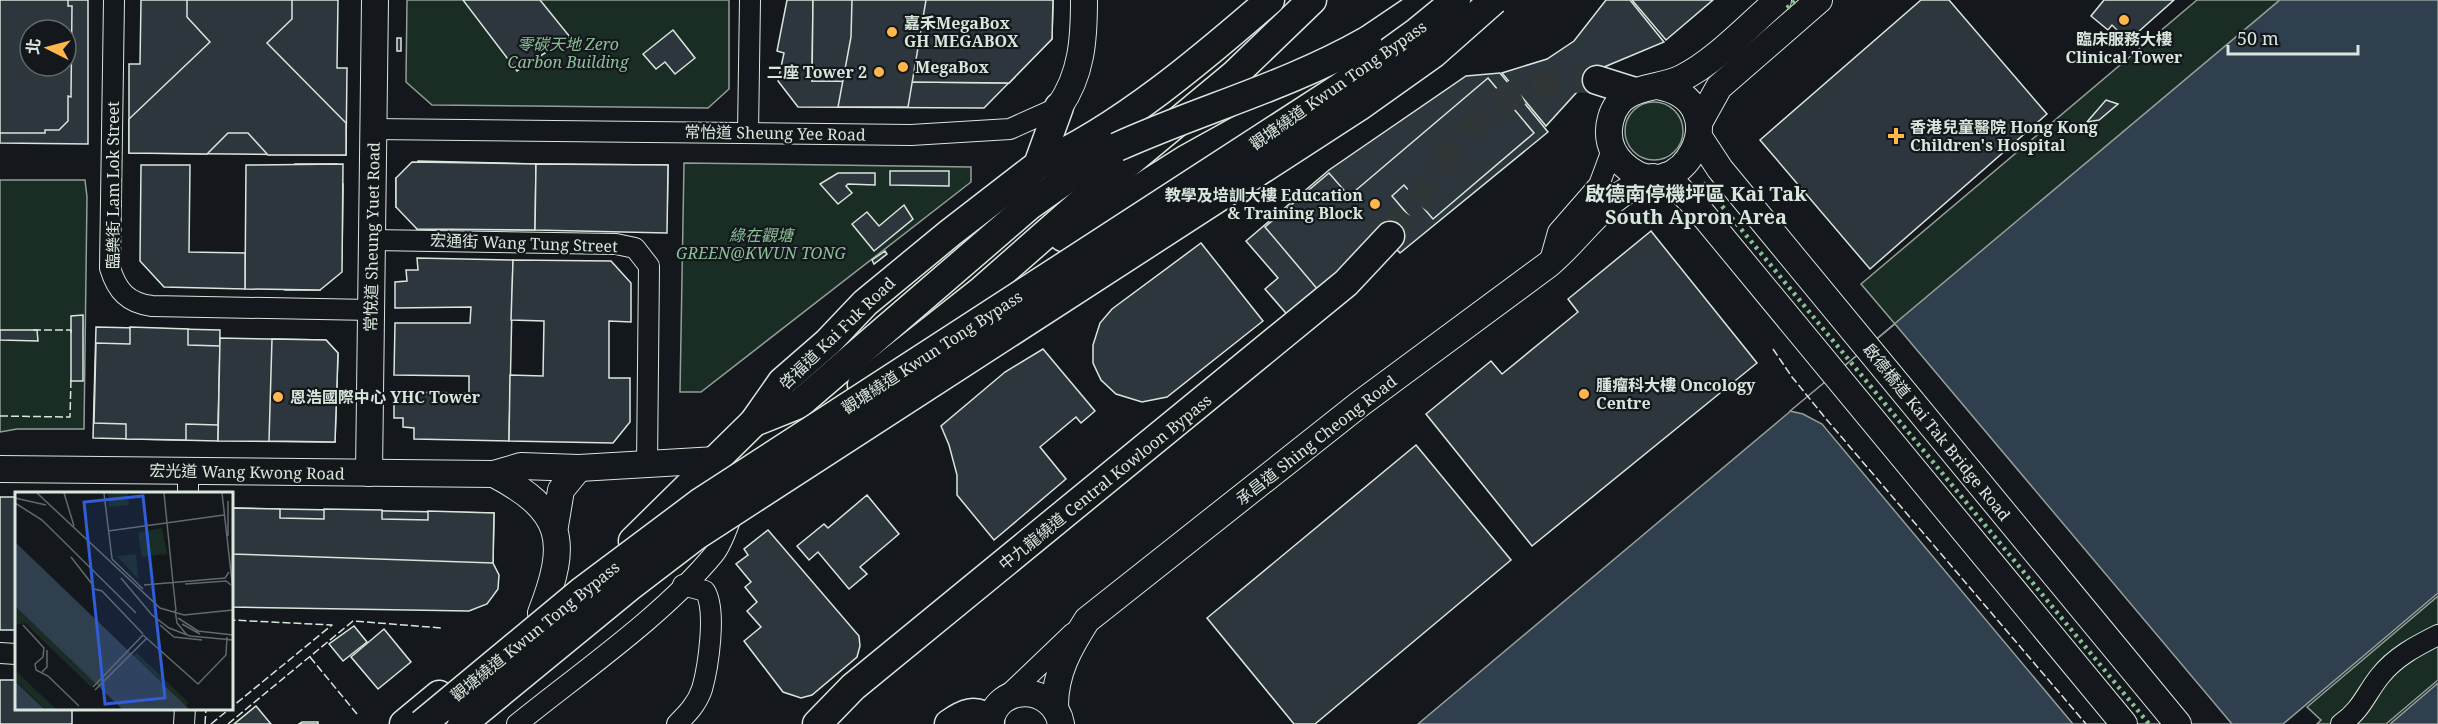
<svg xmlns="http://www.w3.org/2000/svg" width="2438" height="724" viewBox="0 0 2438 724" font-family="'Noto Serif','Noto Sans TC',serif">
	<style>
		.green { fill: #1a2d24; stroke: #939e99; stroke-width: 1.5 }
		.water { fill: #2f3f4d; stroke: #939e99; stroke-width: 1.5 }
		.pier { fill: #14181c; stroke: #939e99; stroke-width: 1.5 }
		.building { fill: #2c363c; stroke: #d8e6dc; stroke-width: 1.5; fill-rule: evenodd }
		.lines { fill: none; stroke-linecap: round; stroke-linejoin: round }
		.highway-tunnel { stroke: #313739; stroke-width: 28; stroke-dasharray: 28 14; stroke-linecap: butt }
		.minor-casing { stroke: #d8e6dc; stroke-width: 22 }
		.major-casing { stroke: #d8e6dc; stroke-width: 28 }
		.highway-casing { stroke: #d8e6dc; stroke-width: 31 }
		.minor { stroke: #14181c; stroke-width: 20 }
		.major { stroke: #14181c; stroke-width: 26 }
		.highway { stroke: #14181c; stroke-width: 28 }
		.highway-bridge-casing { stroke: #d8e6dc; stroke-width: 31; stroke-linecap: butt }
		.highway-bridge { stroke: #14181c; stroke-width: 28 }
		.hedge { stroke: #8ac095; stroke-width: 4.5; stroke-dasharray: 3 4.5; stroke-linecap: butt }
		.fence { stroke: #d8e6dc; stroke-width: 1.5; stroke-dasharray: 8 3; stroke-linecap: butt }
		.poi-dot { fill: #ffb74d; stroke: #14181c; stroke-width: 2 }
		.labels { text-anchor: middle; stroke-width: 4.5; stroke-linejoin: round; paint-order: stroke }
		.poi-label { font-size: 16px; font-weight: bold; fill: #d8e6dc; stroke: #14181c; text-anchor: start }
		.park-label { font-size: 16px; font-style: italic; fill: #8ac095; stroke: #14181c }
		.street-label { font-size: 16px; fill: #d8e6dc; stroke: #14181c }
		.quarter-label { font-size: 20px; font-weight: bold; fill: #d8e6dc; stroke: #14181c }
		.inset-road { fill: none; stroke: #626a69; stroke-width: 1.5 }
		.view { fill: #305dd8; fill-opacity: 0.15; stroke: #305dd8; stroke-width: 3 }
		.inset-edge { fill: none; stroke: #d8e6dc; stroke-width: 3 }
	</style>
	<rect width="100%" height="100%" fill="#14181c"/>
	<g class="green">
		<polygon points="407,0 729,0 729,89 708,108 432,105 406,82"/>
		<polygon points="2197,0 2280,0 1895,324 1861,284"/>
		<circle cx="1654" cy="131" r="29"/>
		<polygon points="684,163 971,167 971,182 701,392 680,392"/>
		<polygon points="0,180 85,180 87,197 84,429 17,429 0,432"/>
		<polygon points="2438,596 2438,680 2386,724 2317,724 2321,720 2307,707"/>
	</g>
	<g class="water">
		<polygon points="2280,0 2438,0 2438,593 2283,724 1418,724"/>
		<polygon points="2438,683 2438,724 2390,724"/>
	</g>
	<polygon class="pier" points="1895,324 2232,724 2073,724 1822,424 1803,414 1790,411"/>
	<g class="building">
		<path d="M0,0H88V144L0,143ZM30,30H66V66H30Z"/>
		<path d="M0,0H68V6H72L71,97L68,96V121L59,130H45V133H0ZM30,30H66V66H30Z"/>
		<polygon points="141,0 338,0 337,68 347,68 346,155 129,153 129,64 140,64"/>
		<polygon points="187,0 292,0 292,19 267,43 346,123 346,155 268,155 248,133 228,133 207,154 129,153 129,119 210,42 187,17"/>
		<polygon points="463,0 540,0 570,37 517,71"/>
		<polygon points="787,0 1053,0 1052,39 984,108 798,107 778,81 784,53 777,51"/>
		<polygon points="813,0 1016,0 1015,77 1009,83 812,81"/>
		<polygon points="813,0 1053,0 1052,39 1009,83 812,81"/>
		<polygon points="852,0 926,0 908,107 838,107 851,37"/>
		<polygon points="1606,0 1630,0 1664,42 1597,70 1546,126 1502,73 1547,59 1574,41"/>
		<polygon points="1632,0 1713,0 1666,40"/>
		<polygon points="1921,0 1949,0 2047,114 1870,269 1760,140"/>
		<polygon points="2104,0 2174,0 2128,41 2112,25 2108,30 2091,16"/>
		<polygon points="673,30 695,58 675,74 665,62 656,69 643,54"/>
		<rect x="397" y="38" width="4" height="13"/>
		<polygon points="1500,73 1548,132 1400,253 1386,238 1291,319 1265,289 1278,278 1246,241 1329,170 1466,76"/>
		<polygon points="1488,78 1534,133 1433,219 1404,185 1392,196 1409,216 1319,291 1265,227 1329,173 1349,196"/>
		<polygon points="2106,100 2118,104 2099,120 2087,122"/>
		<polygon points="418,161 536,164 535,230 417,229 417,207 396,207 396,178 417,178"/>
		<polygon points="412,162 536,164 535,230 417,229 396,207 396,178"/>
		<polygon points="295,164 337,164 337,184 343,184 342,258 336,258 335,277 328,277 328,283 320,283 320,290 285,290 285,257 290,257 291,226 295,226"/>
		<polygon points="343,164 342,272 320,290 245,289 246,165"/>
		<polygon points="536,164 668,165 667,223 536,221"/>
		<polygon points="536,164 668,165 667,233 535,230"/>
		<polygon points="141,165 190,165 189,252 245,253 245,289 164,287 140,261"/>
		<polygon points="890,171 949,171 949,186 890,185"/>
		<polygon points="838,173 875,173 875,185 848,184 846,186 852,193 838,204 820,184"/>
		<polygon points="904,205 913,219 874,251 852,224 867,212 879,226"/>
		<polygon points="1651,231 1757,363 1532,546 1426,414 1491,361 1502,374 1578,312 1568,299"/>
		<polygon points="1201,243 1263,321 1167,397 1142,402 1116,394 1101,380 1093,363 1093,345 1100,323 1112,309"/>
		<polygon points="885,251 887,254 874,264 872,260"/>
		<polygon points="417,258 513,260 509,441 414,439 414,428 403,427 403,418 394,418 394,392 469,393 469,376 394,375 395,323 470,323 471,307 395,308 395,282 407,281 406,270 418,270"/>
		<polygon points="513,260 611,261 631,283 631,322 609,321 609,378 630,378 630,422 613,443 509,441 510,375 543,376 544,321 511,320"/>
		<polygon points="83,315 83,381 71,381 71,316"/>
		<polygon points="96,327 220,330 218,441 93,438"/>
		<polygon points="130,327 188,329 188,345 220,346 218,425 186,424 186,440 126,439 126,424 94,423 96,343 130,344"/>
		<polygon points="0,330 37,330 38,341 0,340"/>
		<polygon points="220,338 326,340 338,353 335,442 218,441"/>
		<polygon points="272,339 326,340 338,353 335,442 269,441"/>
		<polygon points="1043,349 1095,411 1081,423 1076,417 1040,447 1066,479 994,540 957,495 957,475 949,445 941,426 1005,372"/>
		<polygon points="1416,445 1511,560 1315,724 1294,724 1207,618"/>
		<polygon points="867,495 899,534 860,567 867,574 849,589 818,552 809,560 797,546 824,524 828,528"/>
		<rect x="0" y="497" width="16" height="133"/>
		<polygon points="231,508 494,513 493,563 499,575 498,589 487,604 469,611 231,607"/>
		<polygon points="231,508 280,509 280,518 324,519 324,509 382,510 382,519 428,520 428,511 494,513 493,563 231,554"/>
		<polygon points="768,530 859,636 860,646 857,657 812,695 801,698 783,692 744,641 761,627 747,611 757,602 745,587 751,582 736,564 748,555 744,549"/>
		<polygon points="354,626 367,642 343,661 329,644"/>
		<polygon points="384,629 411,662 378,689 351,657"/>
		<polygon points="0,680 16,680 16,708 72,708 72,724 0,724"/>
		<polygon points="256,706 271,724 234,724"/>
		<polygon points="302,722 318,722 318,724 299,724"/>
	</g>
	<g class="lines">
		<path class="highway-tunnel" d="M1390,236C1451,163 1484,67 1597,80"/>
		<defs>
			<g id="minor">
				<path d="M114,0L110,268C117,291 128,303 152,306L371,310"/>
				<polyline points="373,129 911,135 1010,129 1059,107"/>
				<polyline points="748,133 750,0"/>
				<polyline points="372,240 616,244 635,248 649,266 647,465"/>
				<polyline points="1549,264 1558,232 1599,185 1612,150"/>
				<polyline points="188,493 188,471"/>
				<polyline points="0,653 16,654"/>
				<polyline points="1005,698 1073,633"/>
				<polyline points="184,724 185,708"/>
				<path d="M517,724C580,673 664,615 714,554C723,543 728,525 733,512"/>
				<path d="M677,724C687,714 697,704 702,689C708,668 717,610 705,591L683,585"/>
				<path d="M2341,724C2362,709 2365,695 2380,676C2395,657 2416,646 2438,635"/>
			</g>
			<g id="major">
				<path d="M1657,86C1743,101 1679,218 1623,164C1610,152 1606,135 1611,118C1621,83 1656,91 1682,78C1716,61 1749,25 1778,0"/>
				<path d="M1059,107C1082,74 1084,39 1084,0"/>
				<polyline points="1699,123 1719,87 1819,0"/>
				<polyline points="1699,137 1720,169 2178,724"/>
				<polyline points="1666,176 1696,206 2124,724"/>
				<polyline points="0,469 494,474 521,466 579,468 716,460"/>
				<polyline points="369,473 375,0"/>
				<path d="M494,474C564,511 569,541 541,613"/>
				<polyline points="555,526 561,490 579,468"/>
				<path d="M1055,706C1055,673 1069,648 1087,620L1361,403L1549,264C1588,230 1602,198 1653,177"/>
				<path d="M990,724C996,682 1054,684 1061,724"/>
			</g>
			<g id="highway">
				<polyline points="1367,41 1428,0"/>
				<polyline points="1597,80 1632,91"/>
				<polyline points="1038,165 1059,107"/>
				<polyline points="1063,237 1185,160 1349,69"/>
				<polyline points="862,385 981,291 1098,188 1234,75 1312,0"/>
				<polyline points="754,422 799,404 1030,205 1085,166 1117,147"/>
				<path d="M633,541L754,422L782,382L828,342L865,303L950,233L1038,165C1120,129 1203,58 1270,0"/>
				<polyline points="404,724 439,695"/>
				<polyline points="817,724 853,687 1346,283 1390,236"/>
				<path d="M949,724C963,714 976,707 990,721"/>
			</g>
		</defs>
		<use href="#minor" class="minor-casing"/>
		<use href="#major" class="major-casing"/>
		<use href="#highway" class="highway-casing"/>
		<use href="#minor" class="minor"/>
		<use href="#major" class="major"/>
		<use href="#highway" class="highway"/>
		<defs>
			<g id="highway-bridge">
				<path d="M1117,147C1201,109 1286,87 1367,41"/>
				<polyline points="422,724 581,592 701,502 1338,89 1417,32 1456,0"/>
				<polyline points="462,724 629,587 697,535 1358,107 1434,53 1494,0"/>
			</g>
		</defs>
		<use href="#highway-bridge" class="highway-bridge-casing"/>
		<use href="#highway-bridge" class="highway-bridge"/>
		<g class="hedge">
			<polyline points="1787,8 1796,0"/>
			<polyline points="1703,183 2149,724"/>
		</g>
		<g class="fence">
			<polyline points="33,330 71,330 71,334"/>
			<polyline points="1773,349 1792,377 1827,420 2086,724"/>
			<polyline points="0,416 70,417 71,379"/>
			<polyline points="310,657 357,714"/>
			<polyline points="205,724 206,708"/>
			<polyline points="211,724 332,625 231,620"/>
			<polyline points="228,724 353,621 442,628"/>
		</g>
	</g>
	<g class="poi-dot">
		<circle cx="2124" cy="20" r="6"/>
		<circle cx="892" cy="32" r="6"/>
		<circle cx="903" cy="67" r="6"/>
		<circle cx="879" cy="72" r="6"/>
		<path d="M1893 127h6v6h6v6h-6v6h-6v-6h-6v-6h6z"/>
		<circle cx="1375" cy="204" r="6"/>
		<circle cx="1584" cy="394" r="6"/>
		<circle cx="278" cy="397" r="6"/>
	</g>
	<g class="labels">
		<g class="poi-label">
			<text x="904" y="29">嘉禾MegaBox<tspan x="904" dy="18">GH MEGABOX</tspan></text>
			<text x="2124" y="45" text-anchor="middle">臨床服務大樓<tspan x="2124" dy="18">Clinical Tower</tspan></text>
			<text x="915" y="73">MegaBox</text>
			<text x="867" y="78" text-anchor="end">二座 Tower 2</text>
			<text x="1910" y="133">香港兒童醫院 Hong Kong<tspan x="1910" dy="18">Children's Hospital</tspan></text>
			<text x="1363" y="201" text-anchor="end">教學及培訓大樓 Education<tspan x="1363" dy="18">&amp; Training Block</tspan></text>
			<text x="1596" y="391">腫瘤科大樓 Oncology<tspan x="1596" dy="18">Centre</tspan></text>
			<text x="290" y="403">恩浩國際中心 YHC Tower</text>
		</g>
		<g class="park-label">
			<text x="568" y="50">零碳天地 Zero<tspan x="568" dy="18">Carbon Building</tspan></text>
			<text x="761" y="241">綠在觀塘<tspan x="761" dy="18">GREEN@KWUN TONG</tspan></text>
		</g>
		<g class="street-label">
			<text transform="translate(1338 85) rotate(-35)" y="6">觀塘繞道 Kwun Tong Bypass</text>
			<text transform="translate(775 133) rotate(1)" y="6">常怡道 Sheung Yee Road</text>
			<text transform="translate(113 185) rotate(-90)" y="6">臨樂街 Lam Lok Street</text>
			<text transform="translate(372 237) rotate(-89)" y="6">常悅道 Sheung Yuet Road</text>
			<text transform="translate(524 243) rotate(2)" y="6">宏通街 Wang Tung Street</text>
			<text transform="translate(837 333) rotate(-44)" y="6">啓福道 Kai Fuk Road</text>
			<text transform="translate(932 352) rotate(-33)" y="6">觀塘繞道 Kwun Tong Bypass</text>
			<text transform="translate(1937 432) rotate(51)" y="6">啟德橋道 Kai Tak Bridge Road</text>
			<text transform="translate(1316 440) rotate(-38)" y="6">承昌道 Shing Cheong Road</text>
			<text transform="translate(247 472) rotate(1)" y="6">宏光道 Wang Kwong Road</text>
			<text transform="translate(1105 482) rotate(-39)" y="6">中九龍繞道 Central Kowloon Bypass</text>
			<text transform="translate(535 631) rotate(-39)" y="6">觀塘繞道 Kwun Tong Bypass</text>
		</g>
		<g class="quarter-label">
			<text x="1696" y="201">啟德南停機坪區 Kai Tak<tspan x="1696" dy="23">South Apron Area</tspan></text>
		</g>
	</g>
	<g transform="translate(15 492)">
		<rect width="218" height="218" fill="#14181c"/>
		<path d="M113,1L114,13L94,15L93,1ZM147,36L152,62L127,65L123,41ZM121,62L123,86H122L102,64ZM0,114L80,191L76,195L10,131L0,133ZM121,160L174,211L171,214L118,164ZM0,178L11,189L41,217H30L0,188Z" fill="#1a2d24"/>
		<path d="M0,50L174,217H107L0,114ZM0,189L5,194L29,217H0Z" fill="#2f3f4d"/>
		<path class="inset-road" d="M22,1L145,116L169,123L218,118M49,1L59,34M89,1L97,67M149,1L157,81M207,1L218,98M0,6L31,13M213,9V44M0,11L27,28L121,121M93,39L209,23M56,65L77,92M97,67L128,97M157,81L161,119M106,86L137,123L154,136L175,144L218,148M170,92L211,89L216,93M129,93L210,86L214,80M79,97L87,99L128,142M160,118L162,131L172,143M163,126L183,139L218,143M167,132L185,142M8,133L29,156L28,165L20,172L21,178L33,184L64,214M145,133L159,145L187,148M128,143L183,192L211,163L212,145M27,180L32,175V158M78,195L128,143M80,198L132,146"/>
		<path class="view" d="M128,4L150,206L90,212L69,10Z"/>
		<rect width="218" height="218" class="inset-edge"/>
	</g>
	<g transform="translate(48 48) rotate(276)"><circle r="28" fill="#14181c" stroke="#626a69" stroke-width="1.5"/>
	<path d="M0-4.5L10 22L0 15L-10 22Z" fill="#ffb74d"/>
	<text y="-9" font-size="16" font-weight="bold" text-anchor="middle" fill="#d8e6dc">北</text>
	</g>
	<path d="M2228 45v9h130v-9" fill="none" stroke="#d8e6dc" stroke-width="3"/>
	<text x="2237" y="45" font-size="18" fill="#d8e6dc" stroke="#14181c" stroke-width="4.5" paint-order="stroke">50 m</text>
</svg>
